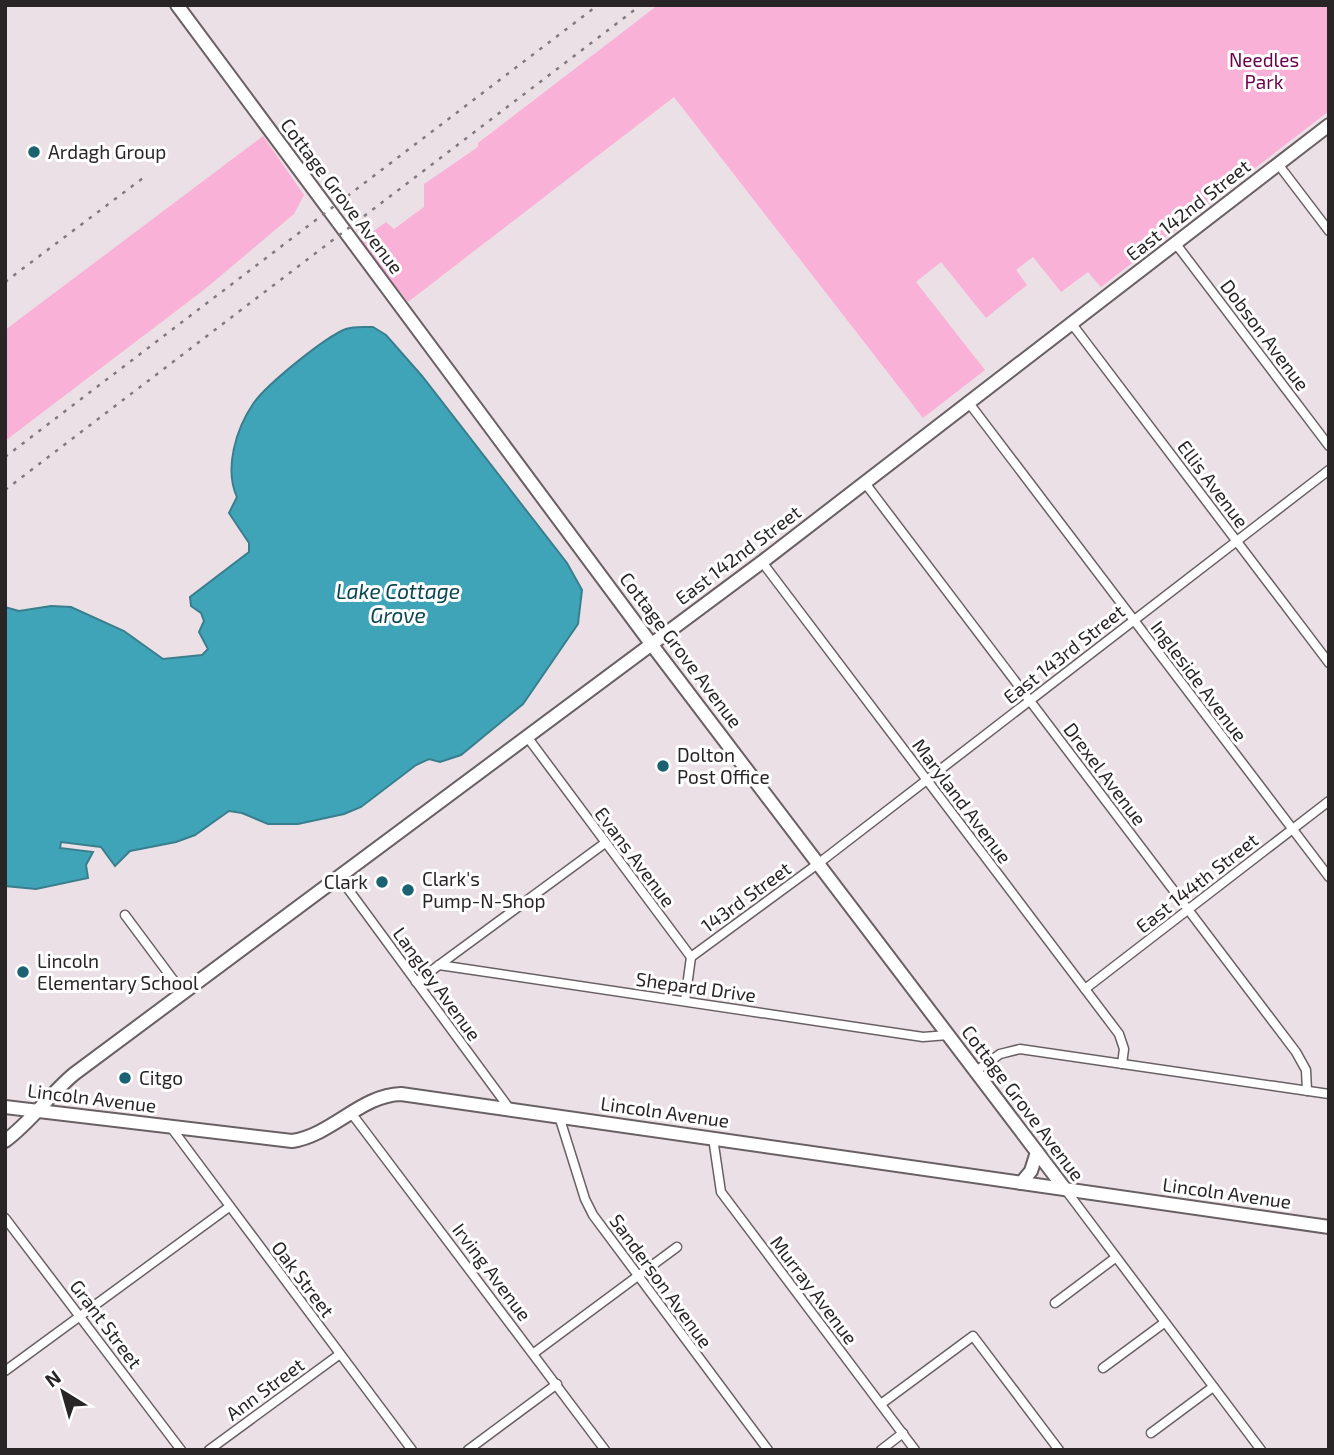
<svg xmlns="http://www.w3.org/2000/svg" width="1334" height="1455" viewBox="0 0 1334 1455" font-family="'Exo 2',sans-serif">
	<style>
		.green { fill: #f9b1d7 }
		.water { fill: #40a4b9; stroke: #397e8d; stroke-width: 2 }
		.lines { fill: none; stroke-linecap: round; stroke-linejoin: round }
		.street-casing { stroke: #696064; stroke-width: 11 }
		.secondary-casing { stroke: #696064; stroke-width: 16 }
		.street { stroke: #fff; stroke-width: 8 }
		.secondary { stroke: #fff; stroke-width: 12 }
		.rail { stroke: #817a7e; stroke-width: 2.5; stroke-dasharray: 3.5 7; stroke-linecap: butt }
		.poi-dot { fill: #1a6271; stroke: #fff; stroke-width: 2.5 }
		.labels { text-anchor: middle; stroke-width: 6; stroke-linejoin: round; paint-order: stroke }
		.park-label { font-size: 19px; fill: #6c004b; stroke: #fff }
		.poi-label { font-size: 19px; fill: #292527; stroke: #fff; text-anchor: start }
		.street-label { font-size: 19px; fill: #292527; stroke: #fff }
		.water-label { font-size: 21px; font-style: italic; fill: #0a4652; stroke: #fff }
	</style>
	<rect width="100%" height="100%" fill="#ebe0e6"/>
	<g class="green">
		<polygon points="658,5 1329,5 1329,111 1101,287 1088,272 1061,292 1033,257 1016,270 1027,285 986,318 941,262 916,282 985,370 923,418 674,97 408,302 360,241 386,222 394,229 424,207 424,184 478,147 478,143"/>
		<polygon points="263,136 304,195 294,214 205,289 5,441 5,330"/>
	</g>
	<path class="water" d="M373,327L386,335L422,376L567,563L582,590L578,624L523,704L461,755L440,762L429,759L416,765L361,807L344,814L298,824H268L242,813L229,811L195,835L176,842L130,851L115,866L101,847L61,842L60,848L93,852L86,865L88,878L36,889L5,886V607L19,611L51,606L71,607L124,631L163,659L202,655L208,649L199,632L204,621L201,613L191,606L190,597L249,552V543L229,513L237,497C224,469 236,429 253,404C266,385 325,337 346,329C354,326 364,327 373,327Z"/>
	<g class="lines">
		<defs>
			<g id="street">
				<polyline points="1278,164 1329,231"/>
				<polyline points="1176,244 1329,446"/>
				<polyline points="1072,324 1329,663"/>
				<polyline points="969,403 1329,877"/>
				<polyline points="865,483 1296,1052 1306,1070 1307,1091"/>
				<polyline points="762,562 1119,1034 1124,1049 1122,1064"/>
				<polyline points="528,738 691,957 685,1001"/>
				<polyline points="340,878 509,1108"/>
				<polyline points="125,915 183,993"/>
				<polyline points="691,957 819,863 1329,470"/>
				<polyline points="439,965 923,1037 948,1035"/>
				<polyline points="416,982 605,843"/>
				<polyline points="1085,989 1329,801"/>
				<polyline points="976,1071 1000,1054 1020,1049 1329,1094"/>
				<polyline points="352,1114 605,1450"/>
				<polyline points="559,1116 585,1199 593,1215 768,1450"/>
				<polyline points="170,1126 412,1450"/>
				<polyline points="713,1138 721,1192 915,1450"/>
				<polyline points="1065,1189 1261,1450"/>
				<polyline points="5,1218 181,1450"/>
				<polyline points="1055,1303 1115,1258"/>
				<polyline points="534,1353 677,1247"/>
				<polyline points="1103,1368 1164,1323"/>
				<polyline points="5,1371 229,1207"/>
				<polyline points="881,1404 973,1336 1059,1450"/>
				<polyline points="1151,1433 1213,1387"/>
				<polyline points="209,1450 340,1354"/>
				<polyline points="468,1450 557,1384"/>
				<polyline points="881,1450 903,1433"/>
			</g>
			<g id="secondary">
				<polyline points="177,5 652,645 1065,1189"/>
				<path d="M5,1107L292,1141C332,1135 361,1095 401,1094L1329,1227"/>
				<path d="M5,1141C31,1122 49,1095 74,1074L762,562L1329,125"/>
				<polyline points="1021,1183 1031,1171 1037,1152"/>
			</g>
		</defs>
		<use href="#street" class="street-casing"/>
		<use href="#secondary" class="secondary-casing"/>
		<use href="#street" class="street"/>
		<use href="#secondary" class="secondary"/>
		<g class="rail">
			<polyline points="5,282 147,175"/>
			<polyline points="5,457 598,5"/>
			<polyline points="5,490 641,5"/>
		</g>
	</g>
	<g class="poi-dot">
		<circle cx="34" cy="152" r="7"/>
		<circle cx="663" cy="766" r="7"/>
		<circle cx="382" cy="882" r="7"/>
		<circle cx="408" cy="890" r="7"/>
		<circle cx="23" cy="972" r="7"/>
		<circle cx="125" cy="1078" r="7"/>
	</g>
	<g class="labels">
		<g class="park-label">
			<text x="1264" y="67">Needles<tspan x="1264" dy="22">Park</tspan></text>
		</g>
		<g class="poi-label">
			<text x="48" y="159">Ardagh Group</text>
			<text x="677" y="762">Dolton<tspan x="677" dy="22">Post Office</tspan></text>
			<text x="422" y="886">Clark's<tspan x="422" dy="22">Pump-N-Shop</tspan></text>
			<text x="368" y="889" text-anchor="end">Clark</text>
			<text x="37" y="968">Lincoln<tspan x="37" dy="22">Elementary School</tspan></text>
			<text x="139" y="1085">Citgo</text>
		</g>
		<g class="street-label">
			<text transform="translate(342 196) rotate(53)" y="7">Cottage Grove Avenue</text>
			<text transform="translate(1188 210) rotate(-38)" y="7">East 142nd Street</text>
			<text transform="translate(1265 335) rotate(53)" y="7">Dobson Avenue</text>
			<text transform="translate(1213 484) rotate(53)" y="7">Ellis Avenue</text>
			<text transform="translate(738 555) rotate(-37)" y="7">East 142nd Street</text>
			<text transform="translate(681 650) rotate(53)" y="7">Cottage Grove Avenue</text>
			<text transform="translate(1064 654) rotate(-38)" y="7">East 143rd Street</text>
			<text transform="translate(1199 681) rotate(53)" y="7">Ingleside Avenue</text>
			<text transform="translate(1105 774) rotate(53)" y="7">Drexel Avenue</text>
			<text transform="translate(962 801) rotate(53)" y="7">Maryland Avenue</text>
			<text transform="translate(635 857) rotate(53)" y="7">Evans Avenue</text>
			<text transform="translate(1197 883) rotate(-38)" y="7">East 144th Street</text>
			<text transform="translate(746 897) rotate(-36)" y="7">143rd Street</text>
			<text transform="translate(437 984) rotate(54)" y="7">Langley Avenue</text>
			<text transform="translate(696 987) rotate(8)" y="7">Shepard Drive</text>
			<text transform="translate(92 1098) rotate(7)" y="7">Lincoln Avenue</text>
			<text transform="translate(1023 1103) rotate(53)" y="7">Cottage Grove Avenue</text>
			<text transform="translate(665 1112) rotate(8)" y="7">Lincoln Avenue</text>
			<text transform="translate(1227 1193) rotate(8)" y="7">Lincoln Avenue</text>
			<text transform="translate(492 1272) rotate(53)" y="7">Irving Avenue</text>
			<text transform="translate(303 1279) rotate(53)" y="7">Oak Street</text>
			<text transform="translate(661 1281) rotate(54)" y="7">Sanderson Avenue</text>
			<text transform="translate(814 1290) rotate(53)" y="7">Murray Avenue</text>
			<text transform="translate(106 1324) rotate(53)" y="7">Grant Street</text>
			<text transform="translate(265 1389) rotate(-36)" y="7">Ann Street</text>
		</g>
		<g class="water-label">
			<text x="398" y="599">Lake Cottage<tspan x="398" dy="24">Grove</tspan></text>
		</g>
	</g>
	<rect width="1334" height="1455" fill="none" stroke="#292527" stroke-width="14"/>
	<g transform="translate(63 1392) rotate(323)" stroke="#ffffff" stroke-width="5" paint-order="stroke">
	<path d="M0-5L12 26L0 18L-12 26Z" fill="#292527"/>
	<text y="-10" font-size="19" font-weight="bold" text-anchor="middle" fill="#292527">N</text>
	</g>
</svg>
